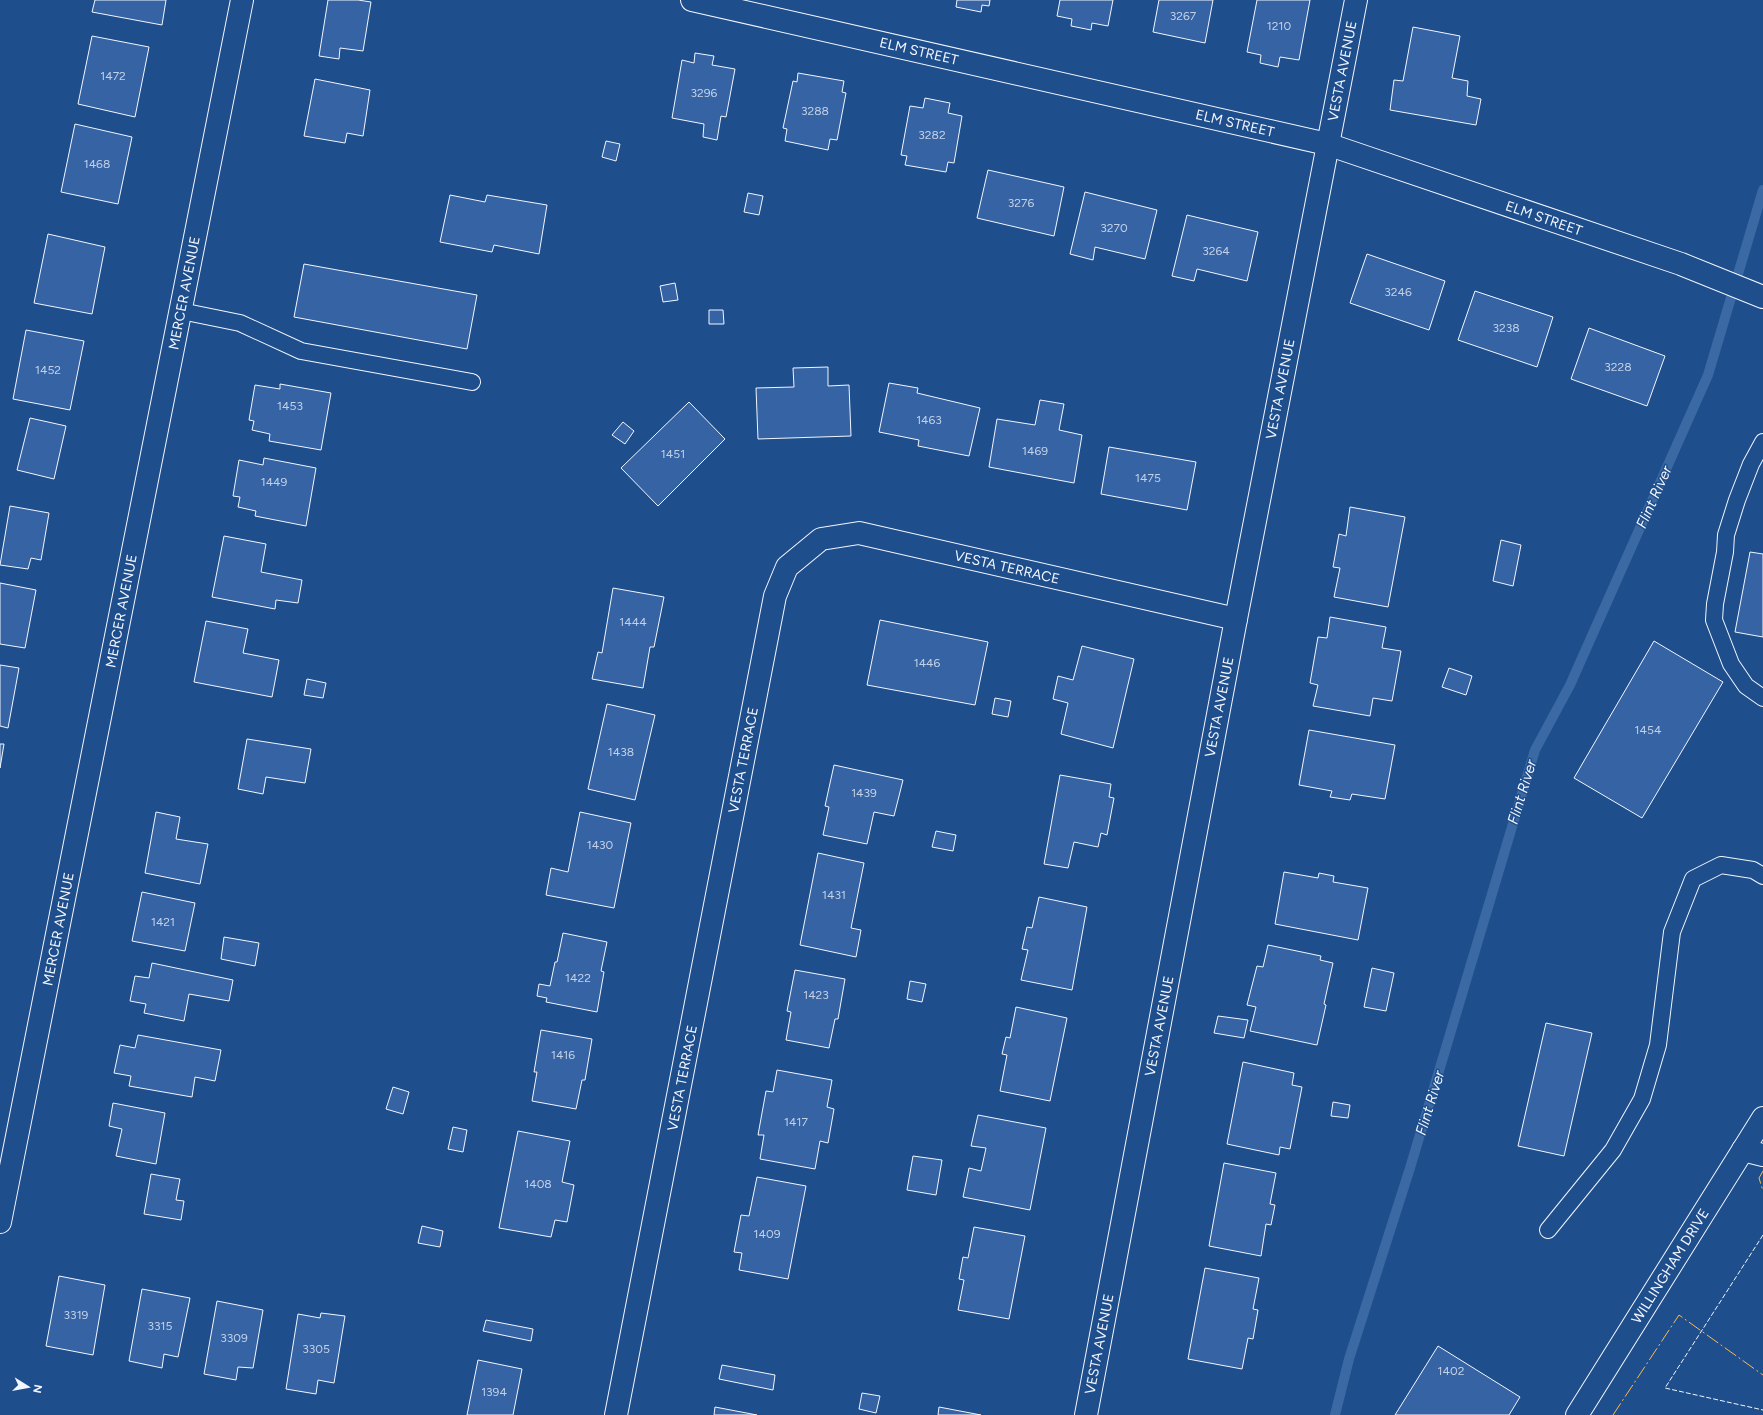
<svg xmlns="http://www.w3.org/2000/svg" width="1763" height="1415" viewBox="0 0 1763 1415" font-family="Figtree,sans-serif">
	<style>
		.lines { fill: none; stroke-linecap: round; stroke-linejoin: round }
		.stream { stroke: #3b69a3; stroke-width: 10 }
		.building { fill: #3563a3; stroke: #f2f6ff }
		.service-casing { stroke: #f2f6ff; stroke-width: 18 }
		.minor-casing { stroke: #f2f6ff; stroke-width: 24 }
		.tertiary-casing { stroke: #f2f6ff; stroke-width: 24 }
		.service { stroke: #1f4e8c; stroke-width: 16 }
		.minor { stroke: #1f4e8c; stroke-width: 22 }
		.tertiary { stroke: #1f4e8c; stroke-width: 22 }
		.fence { stroke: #f2f6ff; stroke-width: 1; stroke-dasharray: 5 2; stroke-linecap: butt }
		.power { stroke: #ffb74d; stroke-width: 1; stroke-dasharray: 14 3 2 3; stroke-linecap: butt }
		.labels { text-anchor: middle; stroke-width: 3; stroke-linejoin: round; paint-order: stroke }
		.number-label { font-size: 12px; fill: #c3d1e8 }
		.street-label { font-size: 14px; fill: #f2f6ff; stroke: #1f4e8c }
		.water-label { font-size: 15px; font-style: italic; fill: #f2f6ff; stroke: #1f4e8c }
	</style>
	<rect width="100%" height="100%" fill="#1f4e8c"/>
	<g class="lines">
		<polyline class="stream" points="1335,1415 1349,1359 1410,1168 1535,750 1570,685 1708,375 1763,190"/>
	</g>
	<g class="building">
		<polygon points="95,0 166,0 162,25 92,12"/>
		<polygon points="328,0 358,0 371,2 363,51 340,48 339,59 319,56"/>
		<polygon points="957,0 990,0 989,6 982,5 981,12 956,7"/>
		<polygon points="1060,0 1113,0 1108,26 1092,23 1091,30 1071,26 1072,19 1057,16"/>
		<polygon points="1159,0 1213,0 1205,43 1153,32"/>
		<polygon points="1257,0 1310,0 1299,60 1280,57 1278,67 1260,63 1261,55 1247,52"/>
		<polygon points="1413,27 1460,36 1452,78 1468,81 1467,96 1481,99 1476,125 1390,110 1394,80 1403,81"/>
		<polygon points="92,36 149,47 135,117 78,104"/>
		<polygon points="695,53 714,56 712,65 735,69 726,117 721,116 717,140 703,137 704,124 672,118 682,60 694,63"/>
		<polygon points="798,73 844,81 842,92 846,93 837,140 830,139 828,150 785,141 787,129 783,128 793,81 797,82"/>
		<polygon points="315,79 370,90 363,136 347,133 345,143 304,136"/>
		<polygon points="925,98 950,103 948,113 962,116 954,163 948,162 946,172 905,165 907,156 901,155 910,106 923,108"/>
		<polygon points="75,124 132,137 118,204 61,192"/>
		<polygon points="606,141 620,144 616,161 602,157"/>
		<polygon points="988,170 1064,187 1054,236 977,218"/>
		<polygon points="1085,192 1157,210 1145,259 1095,247 1093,260 1070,254"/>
		<polygon points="748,193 763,196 759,215 744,212"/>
		<polygon points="450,195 485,202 487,195 547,205 539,254 494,245 492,252 440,242"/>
		<polygon points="1187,215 1258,232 1247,281 1197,269 1194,281 1172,276"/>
		<polygon points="48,234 105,247 92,314 34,303"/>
		<polygon points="1367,254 1445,281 1429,330 1350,303"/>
		<polygon points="304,264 477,295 467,349 294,317"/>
		<polygon points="675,283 678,300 663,302 660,286"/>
		<polygon points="1475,291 1553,317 1537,367 1458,340"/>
		<polygon points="709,310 723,310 724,324 709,324"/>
		<polygon points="1589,328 1665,356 1647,406 1571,379"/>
		<polygon points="26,330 84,341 70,410 13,399"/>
		<polygon points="828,367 828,386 849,385 851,436 758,439 756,388 794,387 793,368"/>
		<polygon points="889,383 918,388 917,393 980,408 969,456 918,446 919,440 879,432"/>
		<polygon points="280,384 331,393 321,450 269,441 270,434 252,430 254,421 249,420 255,385 280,389"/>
		<polygon points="1040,400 1064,404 1059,430 1082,435 1074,483 989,467 997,419 1035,425"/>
		<polygon points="689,402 725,439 658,506 621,468"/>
		<polygon points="30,418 66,426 54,479 17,470"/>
		<polygon points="623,422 634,431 625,444 612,435"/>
		<polygon points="1109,447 1196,462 1187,510 1101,494"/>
		<polygon points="264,458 316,468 306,526 255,516 256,511 238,507 240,497 233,496 239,460 263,465"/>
		<polygon points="10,506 49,513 41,560 31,558 28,569 0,565"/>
		<polygon points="1350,507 1405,517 1388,607 1334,597 1340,568 1333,567 1339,534 1346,536"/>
		<polygon points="224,536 266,544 261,572 302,580 298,603 276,600 275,609 212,597"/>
		<polygon points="1501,540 1521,545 1513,586 1493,581"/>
		<polygon points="1750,552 1763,554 1763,637 1735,632"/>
		<polygon points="0,583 36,590 25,648 0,644"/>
		<polygon points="613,588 664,597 654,647 650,647 643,688 592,679 598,652 602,653"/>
		<polygon points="1330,617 1386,627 1382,648 1401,651 1392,701 1373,698 1370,716 1313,706 1318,685 1310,683 1318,637 1327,638"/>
		<polygon points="880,620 988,642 975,705 867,685"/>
		<polygon points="206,621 248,629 243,653 279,660 272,697 194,682"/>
		<polygon points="1654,641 1723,682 1642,818 1574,778"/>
		<polygon points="1082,646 1134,659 1113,748 1061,734 1068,703 1053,699 1058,676 1073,680"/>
		<polygon points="0,665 19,668 8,728 0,726"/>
		<polygon points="1449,668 1472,676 1466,695 1442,687"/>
		<polygon points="307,679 326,683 323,698 304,695"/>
		<polygon points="995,698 1011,701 1008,717 992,714"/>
		<polygon points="607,704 655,715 635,800 588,789"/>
		<polygon points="1309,730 1395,745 1385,799 1352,794 1350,800 1330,797 1332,791 1299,785"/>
		<polygon points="247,739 311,749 305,783 266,777 263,794 238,789"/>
		<polygon points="0,744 4,744 0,768"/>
		<polygon points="834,765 903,780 894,816 874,812 867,844 823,835 829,807 825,806"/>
		<polygon points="1060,775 1111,784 1109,797 1114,798 1107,835 1101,833 1098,847 1074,842 1068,868 1044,864"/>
		<polygon points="156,812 180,817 176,839 208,844 200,884 145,873"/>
		<polygon points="580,812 631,823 614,908 546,895 551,868 568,872"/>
		<polygon points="936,831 956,835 953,851 932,847"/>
		<polygon points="818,853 864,863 851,928 861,930 856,957 800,945"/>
		<polygon points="1284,872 1318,878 1319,873 1334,876 1333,882 1368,888 1358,940 1275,924"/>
		<polygon points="142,892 195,903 185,951 132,941"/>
		<polygon points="1039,897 1087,907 1072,990 1021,980 1028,950 1022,949 1027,927 1032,928"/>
		<polygon points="563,933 607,942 601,971 604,972 597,1012 546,1002 547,998 537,996 539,984 550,986 555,962 557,962"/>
		<polygon points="224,937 259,943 255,966 221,959"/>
		<polygon points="1268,945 1321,956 1320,960 1333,963 1324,1004 1326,1005 1317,1045 1250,1031 1256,1007 1247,1005 1257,966 1263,967"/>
		<polygon points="152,963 233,980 229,1001 189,994 184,1021 144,1013 146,1004 130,1001 135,976 149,978"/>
		<polygon points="1372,968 1394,973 1386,1011 1364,1007"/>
		<polygon points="795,970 845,979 838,1019 835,1019 829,1048 786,1040 791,1012 787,1011"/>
		<polygon points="910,981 926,984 922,1002 907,999"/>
		<polygon points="1016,1007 1067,1018 1050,1101 1000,1091 1007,1055 1002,1054 1006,1037 1010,1038"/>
		<polygon points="1218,1016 1248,1020 1244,1038 1214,1033"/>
		<polygon points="1546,1023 1592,1033 1564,1156 1518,1146"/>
		<polygon points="541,1030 592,1039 585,1080 582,1080 576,1109 532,1101 537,1072 534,1072"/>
		<polygon points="138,1035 221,1050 215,1081 195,1077 192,1097 129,1086 131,1076 114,1073 120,1045 135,1048"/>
		<polygon points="1243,1062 1294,1073 1292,1085 1302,1087 1290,1149 1280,1147 1279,1155 1227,1144"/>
		<polygon points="777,1070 832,1080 827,1107 834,1109 828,1143 820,1141 815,1169 760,1159 764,1135 758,1135 766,1091 773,1092"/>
		<polygon points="393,1087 409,1092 403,1114 386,1109"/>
		<polygon points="1333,1102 1350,1105 1348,1118 1331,1116"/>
		<polygon points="113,1103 165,1113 156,1164 116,1156 122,1129 109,1126"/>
		<polygon points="978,1115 1046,1128 1030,1210 963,1197 969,1168 981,1171 986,1148 971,1146"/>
		<polygon points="453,1127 467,1130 463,1152 448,1149"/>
		<polygon points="518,1131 570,1141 562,1182 574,1185 567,1222 555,1220 551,1237 499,1228"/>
		<polygon points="913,1156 942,1160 936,1195 907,1190"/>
		<polygon points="1224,1163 1276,1173 1270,1204 1275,1205 1271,1225 1266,1224 1261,1256 1209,1246"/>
		<polygon points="151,1174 180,1179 176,1200 184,1201 181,1220 144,1214"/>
		<polygon points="757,1177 806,1186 788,1279 739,1270 742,1253 734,1252 741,1215 749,1216"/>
		<polygon points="422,1226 443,1231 440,1247 418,1243"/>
		<polygon points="974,1227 1025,1236 1009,1319 958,1310 964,1280 959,1279 963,1257 968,1258"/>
		<polygon points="1205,1268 1259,1278 1253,1309 1258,1310 1253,1339 1248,1338 1242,1369 1188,1359"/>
		<polygon points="59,1276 105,1285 93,1355 46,1346"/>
		<polygon points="142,1289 190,1298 178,1357 164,1354 162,1368 129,1361"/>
		<polygon points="217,1301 263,1310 253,1368 238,1367 236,1380 204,1374"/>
		<polygon points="321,1313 345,1316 334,1383 318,1380 316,1394 286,1389 298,1314 320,1318"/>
		<polygon points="486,1320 533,1329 531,1341 483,1331"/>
		<polygon points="1438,1346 1520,1397 1509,1415 1395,1415"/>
		<polygon points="478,1360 522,1369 513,1415 467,1415"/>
		<polygon points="722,1365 775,1375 773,1390 719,1379"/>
		<polygon points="862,1393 880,1396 876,1413 859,1409"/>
		<polygon points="715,1407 757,1415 714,1415"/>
		<polygon points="939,1407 981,1415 938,1415"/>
	</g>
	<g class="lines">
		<defs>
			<g id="service">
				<polyline points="181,311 240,323 301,351 472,382"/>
				<polyline points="1763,442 1751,464 1737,500 1726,535 1725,552 1715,604 1714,620 1731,664 1746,686 1763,698"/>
				<polyline points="1548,1230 1613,1150 1642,1099 1658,1045 1672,932 1693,879 1721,865 1753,870 1763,876"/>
			</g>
			<g id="minor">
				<polyline points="692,0 1327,144 1681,264 1763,297"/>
				<polyline points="1743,1150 1763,1155"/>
				<polyline points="0,1222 242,0"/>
				<polyline points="616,1415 775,596 787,567 821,539 859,533 1236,619"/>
				<polyline points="1086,1415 1236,619 1356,0"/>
			</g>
			<polyline id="tertiary" points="1577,1415 1763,1118"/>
		</defs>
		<use href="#service" class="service-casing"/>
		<use href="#minor" class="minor-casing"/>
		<use href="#tertiary" class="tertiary-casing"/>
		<use href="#service" class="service"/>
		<use href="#minor" class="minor"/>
		<use href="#tertiary" class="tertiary"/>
		<polyline class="fence" points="1763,1235 1665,1388 1763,1410"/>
		<g class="power">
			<polyline points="1763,1171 1759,1178 1763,1191"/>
			<polyline points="1613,1415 1679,1315 1763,1375"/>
		</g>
	</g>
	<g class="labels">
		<g class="number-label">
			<text x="1183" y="20">3267</text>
			<text x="1279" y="30">1210</text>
			<text x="113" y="80">1472</text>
			<text x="704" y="97">3296</text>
			<text x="815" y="115">3288</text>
			<text x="932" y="139">3282</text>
			<text x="97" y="168">1468</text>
			<text x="1021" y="207">3276</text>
			<text x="1114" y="232">3270</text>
			<text x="1216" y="255">3264</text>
			<text x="1398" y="296">3246</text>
			<text x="1506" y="332">3238</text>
			<text x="1618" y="371">3228</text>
			<text x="48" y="374">1452</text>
			<text x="290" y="410">1453</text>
			<text x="929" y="424">1463</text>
			<text x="1035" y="455">1469</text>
			<text x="673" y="458">1451</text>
			<text x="1148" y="482">1475</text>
			<text x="274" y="486">1449</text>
			<text x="633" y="626">1444</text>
			<text x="927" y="667">1446</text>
			<text x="1648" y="734">1454</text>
			<text x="621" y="756">1438</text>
			<text x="864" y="797">1439</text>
			<text x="600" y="849">1430</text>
			<text x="834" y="899">1431</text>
			<text x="163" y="926">1421</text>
			<text x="578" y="982">1422</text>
			<text x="816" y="999">1423</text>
			<text x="563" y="1059">1416</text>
			<text x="796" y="1126">1417</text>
			<text x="538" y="1188">1408</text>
			<text x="767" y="1238">1409</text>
			<text x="76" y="1319">3319</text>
			<text x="160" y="1330">3315</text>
			<text x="234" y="1342">3309</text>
			<text x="316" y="1353">3305</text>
			<text x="1451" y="1375">1402</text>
			<text x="494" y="1396">1394</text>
		</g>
		<g class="street-label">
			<text transform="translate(919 51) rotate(13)" y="5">ELM STREET</text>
			<text transform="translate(1342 71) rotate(-79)" y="5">VESTA AVENUE</text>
			<text transform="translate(1235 123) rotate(13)" y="5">ELM STREET</text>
			<text transform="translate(1544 218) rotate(19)" y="5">ELM STREET</text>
			<text transform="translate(184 293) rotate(-79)" y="5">MERCER AVENUE</text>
			<text transform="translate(1280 389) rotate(-79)" y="5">VESTA AVENUE</text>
			<text transform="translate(1007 567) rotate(13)" y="5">VESTA TERRACE</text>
			<text transform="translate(121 611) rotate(-79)" y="5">MERCER AVENUE</text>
			<text transform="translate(1219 707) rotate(-79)" y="5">VESTA AVENUE</text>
			<text transform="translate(743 760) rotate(-79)" y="5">VESTA TERRACE</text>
			<text transform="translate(58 929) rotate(-79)" y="5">MERCER AVENUE</text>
			<text transform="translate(1159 1026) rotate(-79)" y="5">VESTA AVENUE</text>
			<text transform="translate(682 1078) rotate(-79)" y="5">VESTA TERRACE</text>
			<text transform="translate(1670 1266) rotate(-58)" y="5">WILLINGHAM DRIVE</text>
			<text transform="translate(1099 1344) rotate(-79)" y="5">VESTA AVENUE</text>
		</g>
		<g class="water-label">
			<text transform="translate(1654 497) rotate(-66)" y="5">Flint River</text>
			<text transform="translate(1522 792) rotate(-73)" y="5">Flint River</text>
			<text transform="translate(1430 1103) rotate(-73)" y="5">Flint River</text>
		</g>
	</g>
	<g transform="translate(28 1387) rotate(101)" stroke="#1f4e8c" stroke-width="3" paint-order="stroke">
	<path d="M0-3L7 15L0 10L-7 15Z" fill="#f2f6ff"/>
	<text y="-6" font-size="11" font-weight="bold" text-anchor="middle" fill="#f2f6ff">N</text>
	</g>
</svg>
